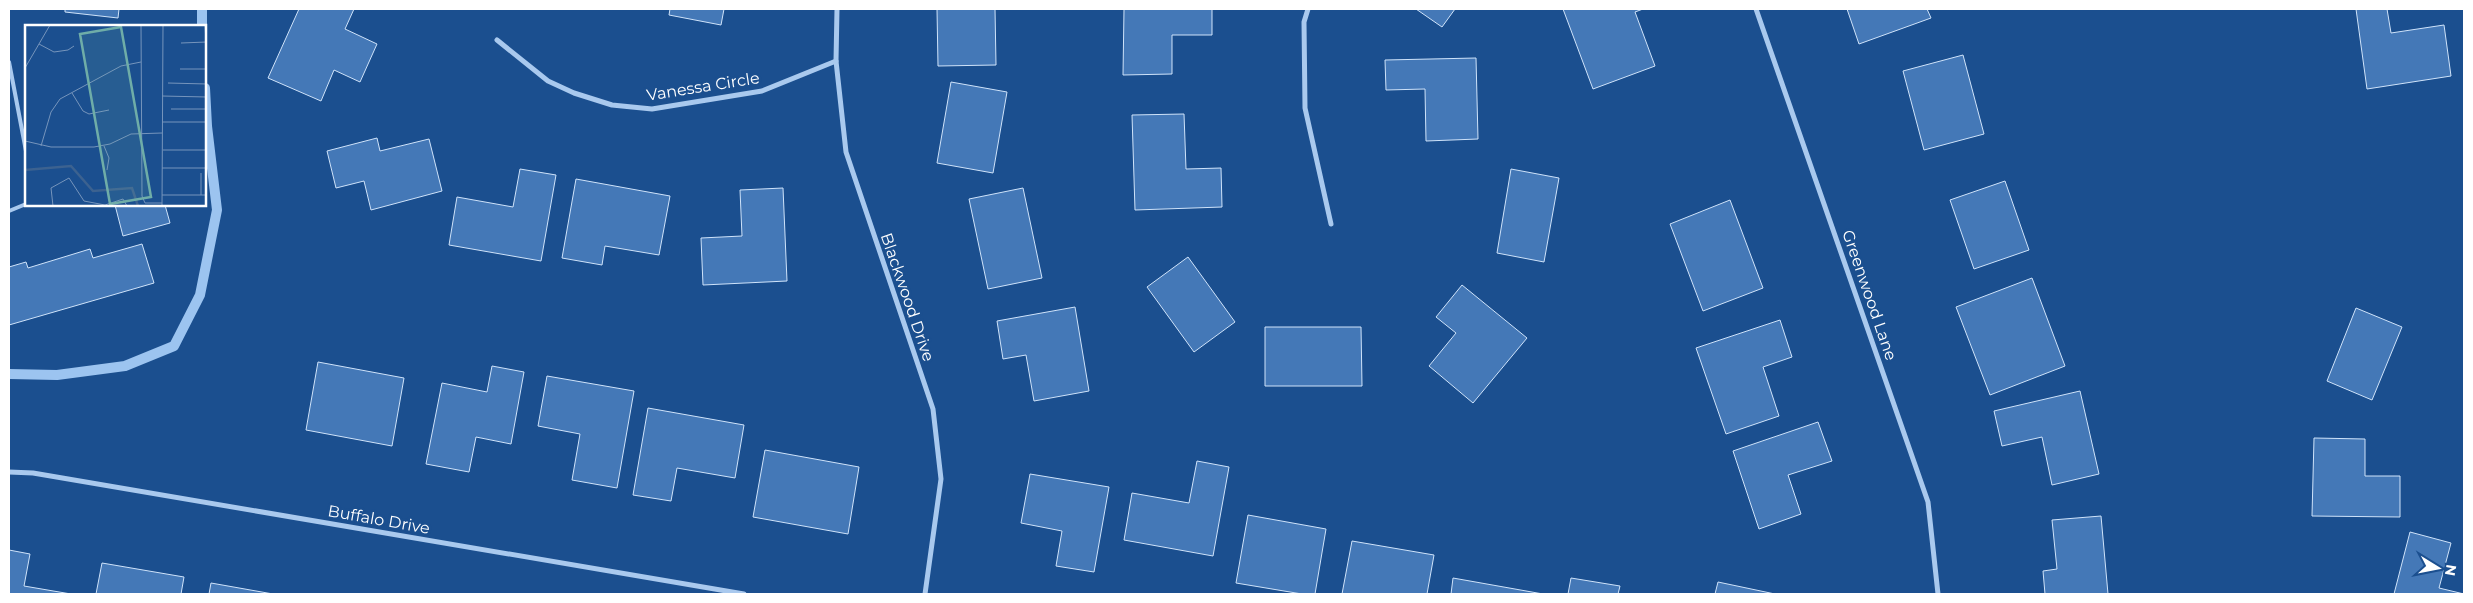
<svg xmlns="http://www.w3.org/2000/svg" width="2473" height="603" viewBox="0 0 2473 603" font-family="Montserrat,sans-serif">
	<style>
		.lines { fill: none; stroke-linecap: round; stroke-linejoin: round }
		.stream { stroke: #9cc4f0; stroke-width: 10 }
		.building { fill: #4478b7; stroke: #cfe3fa }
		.lane { stroke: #a9c9ee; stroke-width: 4 }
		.street { stroke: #a9c9ee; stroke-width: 5 }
		.labels { text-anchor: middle; stroke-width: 5; stroke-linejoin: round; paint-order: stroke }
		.street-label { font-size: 16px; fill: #fff; stroke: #1b4f8f }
		.inset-river { fill: none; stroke: #3c6290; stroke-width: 2.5 }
		.inset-road { fill: none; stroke: #7695bc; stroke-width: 1 }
		.view { fill: #6fada8; fill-opacity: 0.15; stroke: #6fada8; stroke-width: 2.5 }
		.inset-edge { fill: none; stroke: #fff; stroke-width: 2.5 }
	</style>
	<rect width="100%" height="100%" fill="#1b4f8f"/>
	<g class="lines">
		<g class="stream">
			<polyline points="202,9 202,26"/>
			<polyline points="9,374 57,375 125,366 174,346 200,295 217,210 207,126 205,88"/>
		</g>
	</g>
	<g class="building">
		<polygon points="65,9 119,9 118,18 65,12"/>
		<polygon points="299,9 354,9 345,29 377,44 360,82 334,70 321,101 268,78"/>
		<polygon points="670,9 724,9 721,25 669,15"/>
		<polygon points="937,9 995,9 996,65 938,66"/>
		<polygon points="1124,9 1212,9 1212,35 1172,35 1172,74 1123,75"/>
		<polygon points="1416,9 1455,9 1442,27"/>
		<polygon points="1563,9 1643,9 1635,12 1655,66 1593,89"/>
		<polygon points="1847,9 1927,9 1931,18 1859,44"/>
		<polygon points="2356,9 2387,9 2391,33 2444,25 2451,76 2367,89"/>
		<polygon points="1963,55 1984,134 1924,150 1903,71"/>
		<polygon points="1476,58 1478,139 1426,141 1425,89 1386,90 1385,60"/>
		<polygon points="951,82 1007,92 993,173 937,163"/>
		<polygon points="1184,114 1186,169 1221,168 1222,207 1135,210 1132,115"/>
		<polygon points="377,138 380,151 429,139 442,191 371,210 364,181 336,188 327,151"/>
		<polygon points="520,169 556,175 541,261 449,245 457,197 513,207"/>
		<polygon points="1511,169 1559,178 1544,262 1497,253"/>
		<polygon points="576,179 670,196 659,255 605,246 602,265 562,258"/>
		<polygon points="2005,181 2029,250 1974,269 1950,200"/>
		<polygon points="783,188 787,281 703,285 701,238 742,236 740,190"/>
		<polygon points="1023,188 1042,278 988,289 969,199"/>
		<polygon points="1730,200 1763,288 1703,311 1670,224"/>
		<polygon points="115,205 165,205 170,223 123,236"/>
		<polygon points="142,244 154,283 9,325 9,267 26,262 28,268 90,249 93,258"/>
		<polygon points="1188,257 1235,322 1194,352 1147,287"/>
		<polygon points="2032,278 2065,366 1990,395 1956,307"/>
		<polygon points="1462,285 1527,338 1473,403 1429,366 1456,333 1436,317"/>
		<polygon points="1075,307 1089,391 1034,401 1026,355 1003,359 997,321"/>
		<polygon points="2356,308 2402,327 2372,400 2327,381"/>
		<polygon points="1780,320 1792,357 1763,367 1779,416 1726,434 1696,348"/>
		<polygon points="1265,327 1361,327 1362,386 1265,386"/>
		<polygon points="318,362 404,378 392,446 306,430"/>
		<polygon points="492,366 524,372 511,444 476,437 469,472 426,464 442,383 487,392"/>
		<polygon points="547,376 634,391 617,488 572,480 580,434 538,426"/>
		<polygon points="2080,391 2099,474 2052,485 2042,437 2002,446 1994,411"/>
		<polygon points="648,408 744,425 735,478 677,468 671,501 633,495"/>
		<polygon points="1818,422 1832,461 1788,475 1801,514 1759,529 1733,451"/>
		<polygon points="2314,438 2365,439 2365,476 2400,476 2400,517 2312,516"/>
		<polygon points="765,450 859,467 848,534 753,517"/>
		<polygon points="1197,461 1229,467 1213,556 1124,540 1132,493 1189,503"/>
		<polygon points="1030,474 1109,487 1094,572 1056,566 1062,531 1021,523"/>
		<polygon points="1248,515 1326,529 1315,594 1302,594 1236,583"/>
		<polygon points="2101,516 2108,594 2045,594 2043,571 2057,569 2052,520"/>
		<polygon points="2410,532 2451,543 2439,588 2464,594 2394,594"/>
		<polygon points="1352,541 1434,555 1427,594 1342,594"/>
		<polygon points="9,550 30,554 24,586 71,594 9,594"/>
		<polygon points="102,563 184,577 181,594 96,594"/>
		<polygon points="1453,578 1543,594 1451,594"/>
		<polygon points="1571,578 1620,586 1618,594 1568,594"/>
		<polygon points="1718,582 1775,594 1715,594"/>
		<polygon points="211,583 273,594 209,594"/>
	</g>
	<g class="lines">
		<g class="lane">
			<polyline points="9,62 26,151"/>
			<polyline points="9,211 26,204"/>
		</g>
		<g class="street">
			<polyline points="837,9 836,61 846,152 933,409 941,479 925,594"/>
			<polyline points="1308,9 1304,22 1305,108 1331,224"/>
			<polyline points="1756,9 1928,502 1938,594"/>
			<polyline points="497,40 548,81 574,93 612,105 652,109 762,91 836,61"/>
			<polyline points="9,472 33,473 744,594"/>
		</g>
	</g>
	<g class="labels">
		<g class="street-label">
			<text transform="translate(703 86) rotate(-9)" y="6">Vanessa Circle</text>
			<text transform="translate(1870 295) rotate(71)" y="6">Greenwood Lane</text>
			<text transform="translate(908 297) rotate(71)" y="6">Blackwood Drive</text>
			<text transform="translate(379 519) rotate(10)" y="6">Buffalo Drive</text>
		</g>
	</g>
	<g transform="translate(25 25)">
		<rect width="181" height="181" fill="#1b4f8f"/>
		<path class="inset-river" d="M0,145L46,141L68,166L107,163L113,181"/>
		<path class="inset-road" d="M116,0L117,171L120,178H137M180,0L181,17M156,18L182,17M14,19L29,27L43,25L49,21M0,43L25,0M155,44H182M143,58L182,59M47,68L58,86L64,89L84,85M137,71L182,72M146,84H182M137,97H182M0,116L26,122H69L85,119L106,109L137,108M16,121L26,87L35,74L96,41L116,37M79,121L84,133L82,145M138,125H182M137,143H182M137,170H182M176,170V148M28,181L26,163L44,153L59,176L80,180L98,174L102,181M137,181L138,0"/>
		<path class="view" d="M96,2L126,172L85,179L55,9Z"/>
		<rect width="181" height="181" class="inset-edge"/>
	</g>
	<rect width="2473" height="603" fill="none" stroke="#ffffff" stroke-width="20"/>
	<g transform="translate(2438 568) rotate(100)" stroke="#1b4f8f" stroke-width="4" paint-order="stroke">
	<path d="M0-4L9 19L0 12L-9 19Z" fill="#ffffff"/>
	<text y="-8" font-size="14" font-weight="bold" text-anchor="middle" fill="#ffffff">N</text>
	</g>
</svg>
